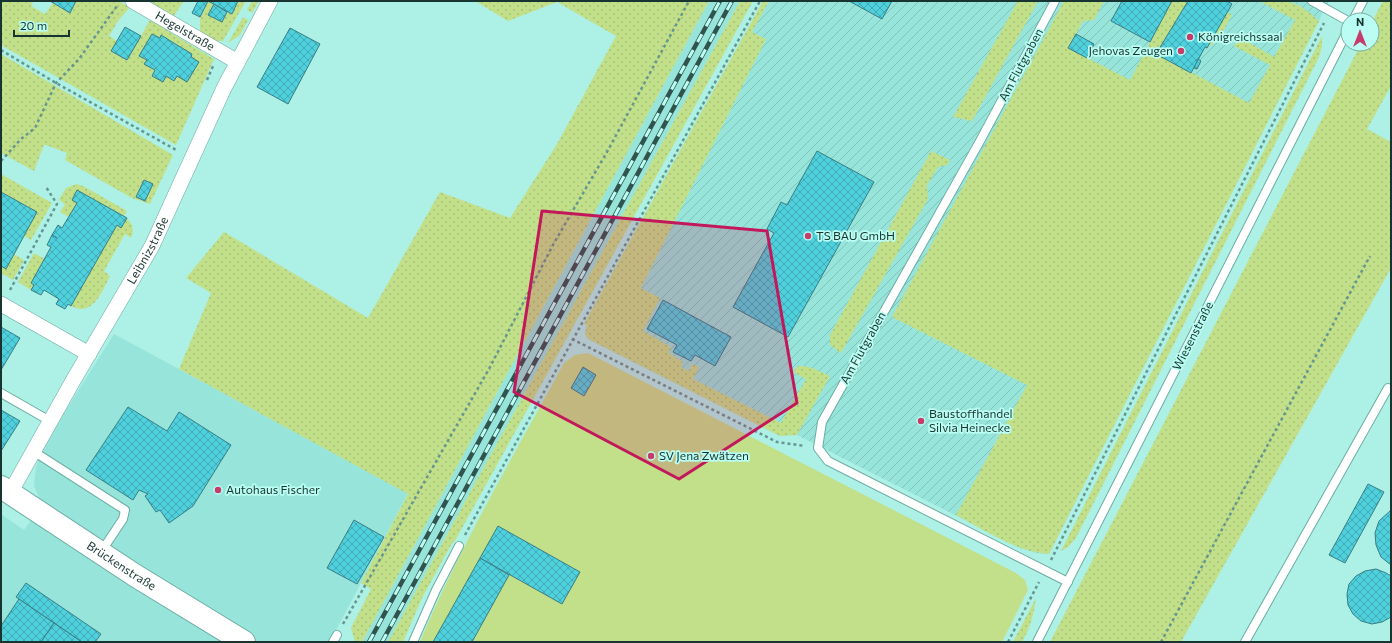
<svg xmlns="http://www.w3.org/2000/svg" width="1392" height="643" viewBox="0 0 1392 643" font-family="Commissioner,sans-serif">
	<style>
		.built { fill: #97e4da }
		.industrial { fill: url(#industrial-furrows) }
		.green { fill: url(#green-dots) }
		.pitch { fill: #c2e089 }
		.building { fill: url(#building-cross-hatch); stroke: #397d84 }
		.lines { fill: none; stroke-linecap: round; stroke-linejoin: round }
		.lane-casing { stroke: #6bada3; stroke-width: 10 }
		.street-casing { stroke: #6bada3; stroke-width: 16 }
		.secondary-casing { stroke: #6bada3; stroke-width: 24 }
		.path { stroke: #66968f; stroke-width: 2.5; stroke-dasharray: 3 3; stroke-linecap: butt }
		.lane { stroke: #fff; stroke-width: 8 }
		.street { stroke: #fff; stroke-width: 15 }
		.secondary { stroke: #fff; stroke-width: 22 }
		.rail-casing { stroke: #31534e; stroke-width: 4.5 }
		.rail { stroke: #bafef3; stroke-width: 3; stroke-dasharray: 9; stroke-linecap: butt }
		.marked { fill: #c2185b; fill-opacity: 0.2; stroke: #c2185b; stroke-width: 3; stroke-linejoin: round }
		.poi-dot { fill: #c73b6b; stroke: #bafef3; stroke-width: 1.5 }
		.labels { text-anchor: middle; stroke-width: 3.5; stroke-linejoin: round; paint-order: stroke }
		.street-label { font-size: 12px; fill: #183430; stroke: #bafef3 }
		.poi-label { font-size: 12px; fill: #183430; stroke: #bafef3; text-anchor: start }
	</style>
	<defs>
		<pattern id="industrial-furrows" width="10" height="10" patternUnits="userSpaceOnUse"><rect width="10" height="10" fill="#97e4da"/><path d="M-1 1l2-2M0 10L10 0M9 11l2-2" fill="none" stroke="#81c4bb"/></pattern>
		<pattern id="green-dots" width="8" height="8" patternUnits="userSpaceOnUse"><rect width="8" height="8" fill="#c2e089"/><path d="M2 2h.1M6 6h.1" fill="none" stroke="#a6c177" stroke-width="1.8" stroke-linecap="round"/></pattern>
		<pattern id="building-cross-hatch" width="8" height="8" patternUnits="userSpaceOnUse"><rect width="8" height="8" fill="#4fd1dd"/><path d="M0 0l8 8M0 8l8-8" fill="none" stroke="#41aab4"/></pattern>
	</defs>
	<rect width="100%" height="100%" fill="#adf0e6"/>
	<g class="built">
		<polygon points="709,1 740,1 388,642 362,642"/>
		<polygon points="114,334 408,493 330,642 1,642 1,514 24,530 42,505 34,486 36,467 47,440"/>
	</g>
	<polygon class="industrial" points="769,1 1329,1 1270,114 1049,554 1036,553 1020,548 797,435 780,436 588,339 585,334 587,325"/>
	<g class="green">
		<polygon points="1,1 29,1 33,3 31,6 45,14 53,3 70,13 76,1 118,1 130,7 118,21 109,36 117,41 111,51 127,60 150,20 214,59 176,145 1,45"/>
		<polygon points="147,1 184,1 173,17"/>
		<polygon points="208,1 214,4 208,15 222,22 227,12 232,14 238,1 246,1 223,41 217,41 200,31 200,17"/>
		<polygon points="252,1 259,1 252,13 247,10"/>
		<polygon points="475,1 709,1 362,642 355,642 351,628 371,589 361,583 408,494 179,369 211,293 186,278 224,232 368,318 440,192 510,218 557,144 616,36 557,2 508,21"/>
		<polygon points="740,1 753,1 456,539 451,545 422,598 403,642 388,642"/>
		<path d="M763,1H769L752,32L766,39L641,288L660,298L643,331L671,347L669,353L683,362L681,367L689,371L692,364L699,367L693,379L781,423L806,379L793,372L798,366C810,365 819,371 830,376L797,435L780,436L588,339L585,334L587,325L584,324Z"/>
		<polygon points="1018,1 1038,1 972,121 953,117"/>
		<path d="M1064,1H1104L1094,20L1083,21L1068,48L1130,80L1172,1H1188L1157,54L1249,103L1270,65L1234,46L1239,37L1274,57L1295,20L1259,1C1292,1 1296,0 1319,21L1049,554C1016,552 985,530 956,515L1027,385L892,317Z"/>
		<polygon points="1383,1 1391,1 1391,86 1367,129 1391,142 1391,268 1181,642 1050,642 1361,44 1372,44 1372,22"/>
		<polygon points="1227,12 1232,15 1219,39 1207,48"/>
		<polygon points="243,17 248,20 240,35 228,43"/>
		<polygon points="1322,36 1322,46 1319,57 1076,538 1068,547 1061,551"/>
		<polygon points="1,54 173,155 150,204 132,198 65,160 67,153 46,145 44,145 34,171 1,153"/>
		<polygon points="931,151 950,160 947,165 938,167 927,185 928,199 841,353 830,345 830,335"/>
		<polygon points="1,174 52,203 31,240 24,236 37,212 1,192"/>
		<polygon points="77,184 85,187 127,211 124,216 77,191 72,200 77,203 69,217 60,212 65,204 59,200 66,188"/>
		<path d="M127,218L132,225L133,232L131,238L125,234L104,271L110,276C102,291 93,318 71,306L117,225L121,228Z"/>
		<polygon points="34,253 45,259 31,283 34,285 31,290 18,282"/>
		<polygon points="14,254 24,260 13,280 1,273 1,266 6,269"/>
		<path d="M1036,598C1034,614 1030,628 1022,642H1013Z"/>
	</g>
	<path class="pitch" d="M588,353L1016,573L1025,580L1028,590L1002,642H420C460,546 514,455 564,363L575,355Z"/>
	<g class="building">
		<polygon points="50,1 76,1 70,13"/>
		<polygon points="198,1 208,1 200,17 192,13"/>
		<polygon points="208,1 238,1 232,14"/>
		<polygon points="849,1 892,1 882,19"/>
		<polygon points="1122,1 1172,1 1150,42 1111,21"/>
		<polygon points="1188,1 1227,1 1232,4 1207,48 1205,47 1191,73 1156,54"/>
		<polygon points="214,4 227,12 222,22 208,15"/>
		<polygon points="125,27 141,36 127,60 111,51"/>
		<polygon points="290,28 320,44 288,104 257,87"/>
		<polygon points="152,34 160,38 161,35 177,45 192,54 191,57 199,62 187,82 177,76 174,81 166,76 163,82 152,76 155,70 144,64 147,60 139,56"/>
		<polygon points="1076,34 1094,44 1087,58 1068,48"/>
		<polygon points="1198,59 1201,61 1197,69 1194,68"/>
		<polygon points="817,151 874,182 788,337 733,307 774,233 767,229 781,202 787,205"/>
		<polygon points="144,180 153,184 145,201 136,197"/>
		<polygon points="77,190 127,218 121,228 117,225 71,306 68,304 65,309 56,304 59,299 44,290 41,295 31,290 34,285 31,283 51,247 47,245 52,235 57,238 52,235 58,225 62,228 77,203 72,200"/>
		<polygon points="1,192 37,212 6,269 1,266"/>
		<polygon points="663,300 731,337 715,366 695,355 691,361 673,352 677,345 647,329"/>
		<polygon points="1,327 20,338 1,370"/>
		<polygon points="583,367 596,375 584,396 571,388"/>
		<polygon points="128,407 167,431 179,412 231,445 193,506 169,523 160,510 156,512 145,496 148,494 139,490 133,500 86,470"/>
		<polygon points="1,410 20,421 1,451"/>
		<polygon points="1368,484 1384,492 1345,563 1329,555"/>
		<polygon points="1391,510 1391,565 1381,557 1376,545 1375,533 1379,521"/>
		<polygon points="354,520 384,537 357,584 327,568"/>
		<polygon points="498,526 580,572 562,604 480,558"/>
		<polygon points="480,558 509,575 472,642 433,642"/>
		<polygon points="1376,569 1386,573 1391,576 1391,617 1382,622 1372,624 1361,621 1353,614 1348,605 1347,594 1349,584 1356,576 1365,571"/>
		<polygon points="26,583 101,634 95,642 82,642 16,597"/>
		<polygon points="19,599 54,623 41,642 1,642 1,626"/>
		<polygon points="54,623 82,642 41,642"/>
	</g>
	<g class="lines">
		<defs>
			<g id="lane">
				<polyline points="1055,1 980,141 822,422 818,448 828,461 1068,582"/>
				<polyline points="1312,1 1348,21"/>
				<polyline points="1353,20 1363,1"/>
				<polyline points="1,393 43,417"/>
				<polyline points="33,451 125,510 123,519 101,552"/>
				<polyline points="333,642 337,635"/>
				<polyline points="413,642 436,590 459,546"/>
				<polyline points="1037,642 1348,30"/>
				<polyline points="1245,642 1388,388 1391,389"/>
			</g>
			<g id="street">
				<path id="s1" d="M133,1L236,61"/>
				<polyline points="1,304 89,354"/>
				<path id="s2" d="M10,493L74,379L152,246L224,88L270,1"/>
			</g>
			<g id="secondary">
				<path id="s3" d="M1,487L136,576L244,642"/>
			</g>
		</defs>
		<use href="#lane" class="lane-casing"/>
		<use href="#street" class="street-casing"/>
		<use href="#secondary" class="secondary-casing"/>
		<g class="path">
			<polyline points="1,50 56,83 178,151"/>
			<polyline points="207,80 213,66"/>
			<polyline points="1,161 21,139 35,128 56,83 79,59 117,6"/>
			<polyline points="10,290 57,204 46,187"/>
			<polyline points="572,339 777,442 805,446"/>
			<polyline points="465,535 760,1"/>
			<polyline points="1051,560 1324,23"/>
			<polyline points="343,624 489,369 554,243 607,152 689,1"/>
			<polyline points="1008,642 1039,582"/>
			<polyline points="1161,642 1370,256"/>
		</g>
		<use href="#lane" class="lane"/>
		<use href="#street" class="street"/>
		<use href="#secondary" class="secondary"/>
		<defs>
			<g id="rail">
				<polyline points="369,642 720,1"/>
				<polyline points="382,642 732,1"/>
			</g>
		</defs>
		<use href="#rail" class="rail-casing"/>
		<use href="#rail" class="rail"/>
	</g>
	<path class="marked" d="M542,211L767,231L797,403L679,479L514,392Z"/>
	<g class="poi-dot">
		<circle cx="1190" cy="37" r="4"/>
		<circle cx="1181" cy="51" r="4"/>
		<circle cx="808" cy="236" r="4"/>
		<circle cx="921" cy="421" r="4"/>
		<circle cx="651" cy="456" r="4"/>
		<circle cx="218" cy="490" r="4"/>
	</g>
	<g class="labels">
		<g class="street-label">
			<text dy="4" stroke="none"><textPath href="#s1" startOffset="60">Hegelstraße</textPath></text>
			<text transform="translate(1021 65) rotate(-62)" y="4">Am Flutgraben</text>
			<text dy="4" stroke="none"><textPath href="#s2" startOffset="279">Leibnizstraße</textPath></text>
			<text transform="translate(1193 336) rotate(-63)" y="4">Wiesenstraße</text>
			<text transform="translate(863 348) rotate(-61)" y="4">Am Flutgraben</text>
			<text dy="4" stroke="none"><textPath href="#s3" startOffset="144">Brückenstraße</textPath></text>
		</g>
		<g class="poi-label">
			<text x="1198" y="41">Königreichssaal</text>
			<text x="1173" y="55" text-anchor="end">Jehovas Zeugen</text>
			<text x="816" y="240">TS BAU GmbH</text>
			<text x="929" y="418">Baustoffhandel<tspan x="929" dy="14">Silvia Heinecke</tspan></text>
			<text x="659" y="460">SV Jena Zwätzen</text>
			<text x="226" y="494">Autohaus Fischer</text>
		</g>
	</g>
	<rect width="1392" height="643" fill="none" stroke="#183430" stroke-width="4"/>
	<g transform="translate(1360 32)"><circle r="19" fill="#bafef3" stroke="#79ada5"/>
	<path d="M0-3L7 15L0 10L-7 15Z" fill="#c73b6b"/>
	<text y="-6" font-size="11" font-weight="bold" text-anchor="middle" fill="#183430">N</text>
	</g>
	<path d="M14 30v6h55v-6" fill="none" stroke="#183430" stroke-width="2"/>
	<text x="20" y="30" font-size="12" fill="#183430" stroke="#bafef3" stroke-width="3" paint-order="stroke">20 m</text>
</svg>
